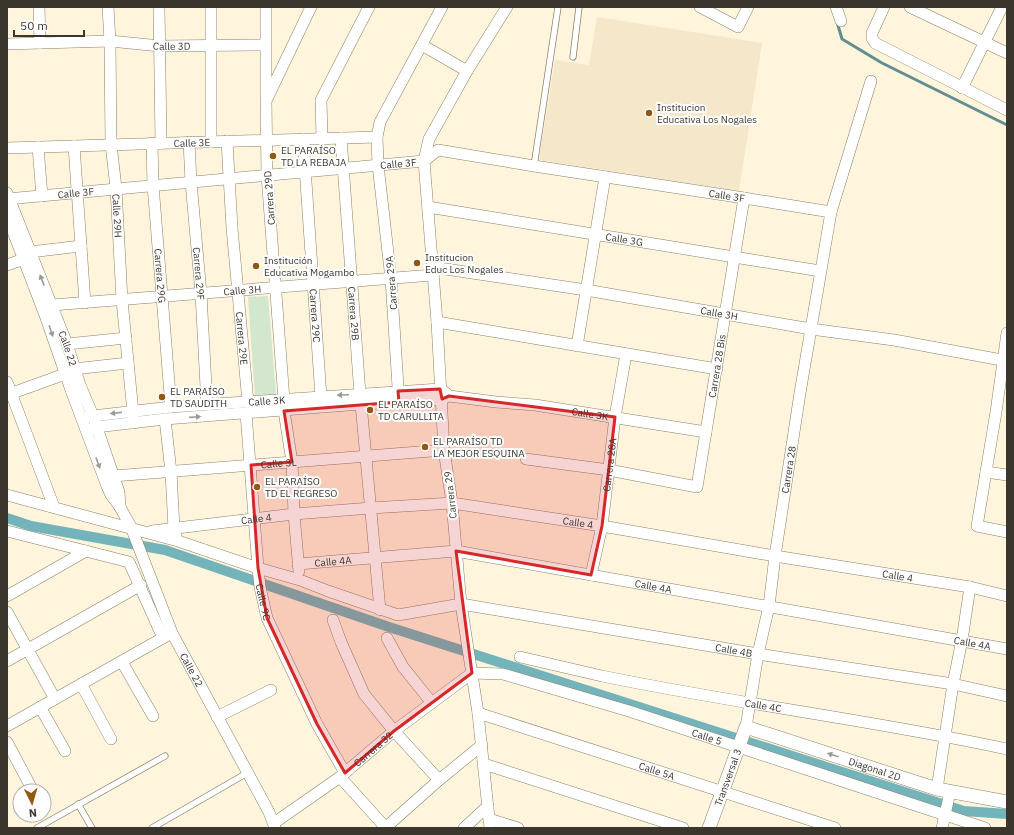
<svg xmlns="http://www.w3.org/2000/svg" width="1014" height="835" viewBox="0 0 1014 835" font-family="'IBM Plex Sans',sans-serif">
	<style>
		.built { fill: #f5e7c9 }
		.green { fill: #d2e7ce }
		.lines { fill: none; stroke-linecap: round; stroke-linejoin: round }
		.stream { stroke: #628e90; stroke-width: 3 }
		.canal { stroke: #73b4bb; stroke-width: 10 }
		.service-casing { stroke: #8a806a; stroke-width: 7 }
		.minor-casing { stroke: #8a806a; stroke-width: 12 }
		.tertiary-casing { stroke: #8a806a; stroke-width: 14 }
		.service { stroke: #fff; stroke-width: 5.5 }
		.minor { stroke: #fff; stroke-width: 11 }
		.tertiary { stroke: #fff; stroke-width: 13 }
		.oneway { fill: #9c9a96 }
		.marked { fill: #d62828; fill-opacity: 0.2; stroke: #d62828; stroke-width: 3; stroke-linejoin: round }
		.poi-dot { fill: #905812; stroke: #fff; stroke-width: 1.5 }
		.labels { text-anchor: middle; stroke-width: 4; stroke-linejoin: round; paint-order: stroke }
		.street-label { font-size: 10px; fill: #3a362d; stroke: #fff }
		.poi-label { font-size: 10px; fill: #3a362d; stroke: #fff; text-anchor: start }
	</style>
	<rect width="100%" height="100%" fill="#fff4dc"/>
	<polygon class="built" points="597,17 762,43 739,191 539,160 555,60 589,65"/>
	<polygon class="green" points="268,296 276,394 255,396 248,297"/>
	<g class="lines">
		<polyline class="stream" points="837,22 842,39 882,63 1007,125"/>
		<polyline class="canal" points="7,518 31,526 165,550 389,627 964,811 1007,814"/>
		<defs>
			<g id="service">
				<polyline points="573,57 579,7"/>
				<polyline points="534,166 558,7"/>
				<polyline points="78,804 92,828"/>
				<polyline points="37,828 165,756"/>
				<polyline points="152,828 247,773"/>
			</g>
			<g id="minor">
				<polyline points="39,7 40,43"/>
				<path id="s1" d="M108,7L110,41L111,144L116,188L122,300L134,423"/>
				<polyline points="159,7 161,143"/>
				<polyline points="211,7 211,142"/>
				<polyline points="700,7 738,27 748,7"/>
				<polyline points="836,7 841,21"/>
				<polyline points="884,7 872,33 872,38 875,43 1007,110"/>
				<polyline points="910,7 1007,53"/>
				<path id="s2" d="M7,44L110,41L160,46L265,45"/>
				<polyline points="422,45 467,71"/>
				<polyline points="962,88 1002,7"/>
				<polyline points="266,98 266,7"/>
				<polyline points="322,138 321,100 369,7"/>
				<path id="s3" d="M341,138L360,394"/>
				<path id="s4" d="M303,139L321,397"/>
				<path id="s5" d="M227,141L232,228L248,402"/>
				<path id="s6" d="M189,142L191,182L201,294L207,405"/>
				<path id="s7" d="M152,143L153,185L171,407"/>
				<polyline points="74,146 85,303"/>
				<polyline points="38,147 42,196"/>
				<path id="s8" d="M7,148L377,137"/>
				<path id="s9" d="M7,193L67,344L80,385L93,416L119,492L120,507"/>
				<path id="s10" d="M7,199L424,161L438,150L534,166L744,198L831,212"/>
				<path id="s11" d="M428,207L820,271"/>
				<path id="s12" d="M7,216L45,315L71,390L107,486L111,495L120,507L131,527L172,633L269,812L275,828"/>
				<polyline points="30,252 81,246"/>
				<polyline points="7,265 24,259"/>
				<path id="s13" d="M432,267L586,290L811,329L894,340L1007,361"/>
				<path id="s14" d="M52,305L433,275"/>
				<polyline points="437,322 717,369"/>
				<polyline points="1007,333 996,412 977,526 1007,532"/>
				<polyline points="67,344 126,338"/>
				<polyline points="577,346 605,177"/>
				<polyline points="74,369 128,363"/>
				<polyline points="7,382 54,507"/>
				<polyline points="7,395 65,374"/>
				<polyline points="284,400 267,175 266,101 311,7"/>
				<polyline points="399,402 391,279 378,165 377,137 380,122 442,7"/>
				<polyline points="361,404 380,610"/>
				<polyline points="284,411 292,462 294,514 299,571"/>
				<path id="s15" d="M246,413L258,568L260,587L267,618L317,724L345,773"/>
				<path id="s16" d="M82,419L93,416L171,407L440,389L446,393"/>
				<polyline points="165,419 171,472 174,529 176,535"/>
				<path id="s17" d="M87,431L96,427L165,419L361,404L422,401L442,399L449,396L496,402L535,405L706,432"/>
				<path id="s18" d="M526,459L609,470L697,487L744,198"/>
				<polyline points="986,472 1007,475"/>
				<path id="s19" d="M113,476L444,450"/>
				<path id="s20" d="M7,495L178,541L258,568L300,580L328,591L398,615L461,604L758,654L953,684L1007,696"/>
				<polyline points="7,531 129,562 163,638"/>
				<path id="s21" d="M152,531L294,514L371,508L452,503L602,526L775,556L970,587L1007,596"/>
				<path id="s22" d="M298,564L456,551L1007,649"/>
				<path id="s23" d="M591,575L602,526L615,417L626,354"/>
				<polyline points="7,596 86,551"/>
				<polyline points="7,612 55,699"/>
				<polyline points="333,620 341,642 364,694 394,731 439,780"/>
				<polyline points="387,638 403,667 432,703"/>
				<path id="s24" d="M520,657C547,663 575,670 602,676C737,704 873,720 1007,749"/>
				<polyline points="7,661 141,585"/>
				<polyline points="122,662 153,716"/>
				<polyline points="81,684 111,739"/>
				<polyline points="40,707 65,751"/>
				<path id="s25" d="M478,713L835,828"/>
				<polyline points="217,717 271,690"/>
				<polyline points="7,726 168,635"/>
				<path id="s26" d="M746,727L758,654L769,606L775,556L800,393L831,212L871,81"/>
				<polyline points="7,742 31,787"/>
				<polyline points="484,764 683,828"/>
				<polyline points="340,777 386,828"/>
				<polyline points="937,789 953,684 962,640 970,587"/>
				<polyline points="489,819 518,828"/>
				<path id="s27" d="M274,823L340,777L394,731L472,673L503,674L629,711L985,828"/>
				<polyline points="385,828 439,780 482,745"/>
				<polyline points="464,828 488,806"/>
				<polyline points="490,828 478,713 461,604 452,503 444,450 437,322 424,161 429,139 467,71 507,7"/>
				<polyline points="942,828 950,792"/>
			</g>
			<g id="tertiary">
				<path id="s28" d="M709,828L746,727L937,789L1007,802"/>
			</g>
		</defs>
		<use href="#service" class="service-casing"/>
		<use href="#minor" class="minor-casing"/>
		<use href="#tertiary" class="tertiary-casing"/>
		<use href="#service" class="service"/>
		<use href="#minor" class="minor"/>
		<use href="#tertiary" class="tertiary"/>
	</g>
	<defs><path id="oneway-solid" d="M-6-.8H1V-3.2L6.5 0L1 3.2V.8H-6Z"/></defs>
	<g class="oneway">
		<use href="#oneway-solid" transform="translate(42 280) rotate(-111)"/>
		<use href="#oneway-solid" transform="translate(51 331) rotate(71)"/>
		<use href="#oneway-solid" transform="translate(343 395) rotate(177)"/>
		<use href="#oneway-solid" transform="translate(116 413) rotate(173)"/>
		<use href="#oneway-solid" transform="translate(195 417) rotate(-4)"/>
		<use href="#oneway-solid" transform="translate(98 463) rotate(70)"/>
		<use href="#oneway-solid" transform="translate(833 755) rotate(-162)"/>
	</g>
	<path class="marked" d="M440,389L442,399L449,396L615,417L602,526L591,575L456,551L472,673L394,731L345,773L317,724L267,618L258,568L251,465L292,462L284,411L399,402L398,391Z"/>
	<g class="poi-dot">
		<circle cx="649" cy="113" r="4"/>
		<circle cx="273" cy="156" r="4"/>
		<circle cx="417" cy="263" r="4"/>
		<circle cx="256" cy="266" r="4"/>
		<circle cx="162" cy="397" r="4"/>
		<circle cx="370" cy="410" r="4"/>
		<circle cx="425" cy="447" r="4"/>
		<circle cx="257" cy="487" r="4"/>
	</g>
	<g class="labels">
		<g class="street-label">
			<text dy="4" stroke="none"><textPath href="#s2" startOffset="165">Calle 3D</textPath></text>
			<text dy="4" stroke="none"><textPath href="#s8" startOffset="185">Calle 3E</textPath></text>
			<text dy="4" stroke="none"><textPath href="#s10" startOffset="393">Calle 3F</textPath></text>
			<text dy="4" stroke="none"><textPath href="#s10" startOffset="69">Calle 3F</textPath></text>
			<text dy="4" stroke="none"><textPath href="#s10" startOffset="729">Calle 3F</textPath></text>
			<text transform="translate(269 198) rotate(-94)" y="4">Carrera 29D</text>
			<text dy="4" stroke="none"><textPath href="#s1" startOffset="209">Calle 29H</textPath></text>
			<text dy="4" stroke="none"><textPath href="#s11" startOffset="199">Calle 3G</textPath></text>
			<text dy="4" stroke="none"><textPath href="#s6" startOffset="132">Carrera 29F</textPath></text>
			<text dy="4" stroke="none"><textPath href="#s7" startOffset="133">Carrera 29G</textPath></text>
			<text transform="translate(391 283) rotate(-95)" y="4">Carrera 29A</text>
			<text dy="4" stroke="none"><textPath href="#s14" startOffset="191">Calle 3H</textPath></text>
			<text dy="4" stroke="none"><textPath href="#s13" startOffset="291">Calle 3H</textPath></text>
			<text dy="4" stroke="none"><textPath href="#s3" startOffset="176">Carrera 29B</textPath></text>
			<text dy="4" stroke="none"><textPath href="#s4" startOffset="177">Carrera 29C</textPath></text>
			<text dy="4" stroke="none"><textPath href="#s5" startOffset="198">Carrera 29E</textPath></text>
			<text dy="4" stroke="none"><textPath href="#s9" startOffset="167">Calle 22</textPath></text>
			<text dy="4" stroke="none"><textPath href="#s18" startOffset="296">Carrera 28 Bis</textPath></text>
			<text dy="4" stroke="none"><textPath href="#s16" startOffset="186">Calle 3K</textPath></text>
			<text dy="4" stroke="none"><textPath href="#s17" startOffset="507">Calle 3K</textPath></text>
			<text dy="4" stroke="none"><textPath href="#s19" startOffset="166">Calle 3L</textPath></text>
			<text dy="4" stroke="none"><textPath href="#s23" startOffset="112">Carrera 28A</textPath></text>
			<text dy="4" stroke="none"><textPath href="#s26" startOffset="261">Carrera 28</textPath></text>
			<text transform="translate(450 495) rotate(-97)" y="4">Carrera 29</text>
			<text dy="4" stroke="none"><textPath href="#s21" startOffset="105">Calle 4</textPath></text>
			<text dy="4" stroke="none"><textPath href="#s21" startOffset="429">Calle 4</textPath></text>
			<text dy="4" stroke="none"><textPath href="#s22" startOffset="35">Calle 4A</textPath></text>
			<text dy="4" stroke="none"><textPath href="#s21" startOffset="753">Calle 4</textPath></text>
			<text dy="4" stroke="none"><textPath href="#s22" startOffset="359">Calle 4A</textPath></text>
			<text dy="4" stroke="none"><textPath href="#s15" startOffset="190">Calle 9C</textPath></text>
			<text dy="4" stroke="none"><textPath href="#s22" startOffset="683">Calle 4A</textPath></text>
			<text dy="4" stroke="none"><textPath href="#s20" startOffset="750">Calle 4B</textPath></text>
			<text dy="4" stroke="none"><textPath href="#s12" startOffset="491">Calle 22</textPath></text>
			<text dy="4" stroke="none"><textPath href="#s24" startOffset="248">Calle 4C</textPath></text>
			<text dy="4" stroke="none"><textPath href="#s27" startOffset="493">Calle 5</textPath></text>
			<text dy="4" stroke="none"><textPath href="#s27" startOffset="124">Carrera 32</textPath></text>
			<text dy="4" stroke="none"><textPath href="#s28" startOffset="243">Diagonal 2D</textPath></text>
			<text dy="4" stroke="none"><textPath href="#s25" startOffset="188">Calle 5A</textPath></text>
			<text dy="4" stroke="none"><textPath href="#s28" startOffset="54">Transversal 3</textPath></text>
		</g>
		<g class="poi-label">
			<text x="657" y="111">Institucion<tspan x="657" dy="12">Educativa Los Nogales</tspan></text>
			<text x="281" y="154">EL PARAÍSO<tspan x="281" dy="12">TD LA REBAJA</tspan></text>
			<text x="425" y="261">Institucion<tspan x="425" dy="12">Educ Los Nogales</tspan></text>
			<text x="264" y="264">Institución<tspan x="264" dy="12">Educativa Mogambo</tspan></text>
			<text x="170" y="395">EL PARAÍSO<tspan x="170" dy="12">TD SAUDITH</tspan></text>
			<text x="378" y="408">EL PARAÍSO<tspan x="378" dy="12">TD CARULLITA</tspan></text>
			<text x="433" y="445">EL PARAÍSO TD<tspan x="433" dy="12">LA MEJOR ESQUINA</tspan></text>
			<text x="265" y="485">EL PARAÍSO<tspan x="265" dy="12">TD EL REGRESO</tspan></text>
		</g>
	</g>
	<rect width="1014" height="835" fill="none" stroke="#3a362d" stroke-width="16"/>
	<g transform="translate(32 803) rotate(175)"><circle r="19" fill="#ffffff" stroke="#b0afab"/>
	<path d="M0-3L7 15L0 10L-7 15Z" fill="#905812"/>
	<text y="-6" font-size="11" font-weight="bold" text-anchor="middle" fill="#3a362d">N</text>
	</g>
	<path d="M14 30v6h70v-6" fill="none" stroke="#3a362d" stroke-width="2"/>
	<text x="20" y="30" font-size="12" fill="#3a362d" stroke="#ffffff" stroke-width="3" paint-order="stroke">50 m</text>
</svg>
